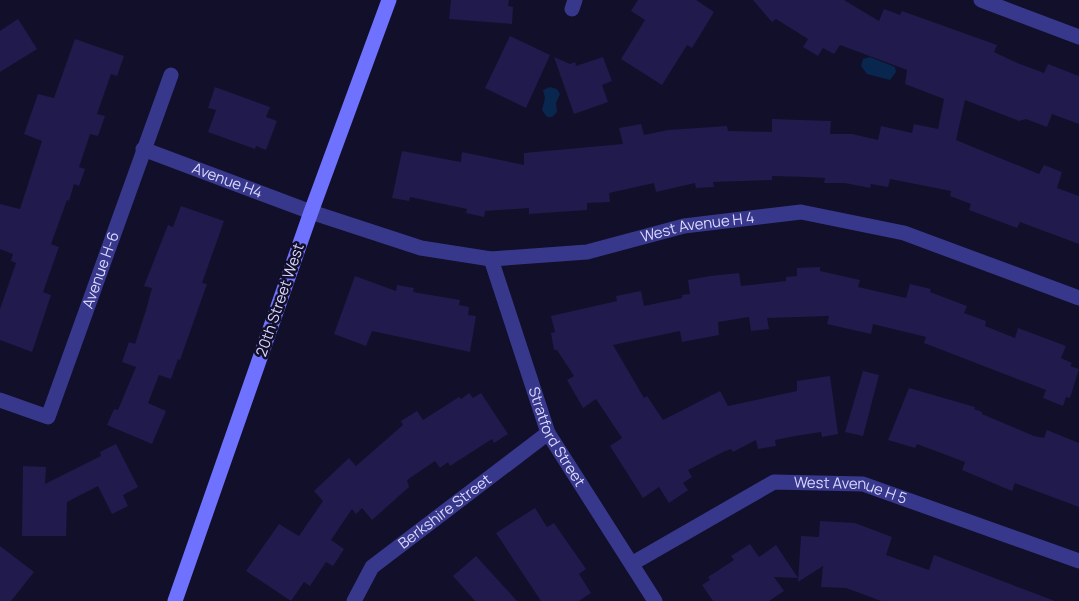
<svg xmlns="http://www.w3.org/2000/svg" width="1079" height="601" viewBox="0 0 1079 601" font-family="Manrope,sans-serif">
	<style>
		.water { fill: #09264e }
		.building { fill: #211a4c }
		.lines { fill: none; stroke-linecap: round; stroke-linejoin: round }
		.minor { stroke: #37388b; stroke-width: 15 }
		.secondary { stroke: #6e72ff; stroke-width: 15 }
		.labels { text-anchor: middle; stroke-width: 5; stroke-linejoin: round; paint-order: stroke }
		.street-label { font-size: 15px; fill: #dad7ff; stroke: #120f2a }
	</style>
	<rect width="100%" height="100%" fill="#120f2a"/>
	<g class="water">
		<polygon points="870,57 895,67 896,72 890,80 867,74 861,66 863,59"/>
		<polygon points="550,87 557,89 560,94 556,103 557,112 552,117 547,117 542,110 545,98 543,90"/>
	</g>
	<g class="building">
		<polygon points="451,0 509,0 508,6 513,7 512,24 449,19"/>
		<polygon points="638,0 696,0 714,12 692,48 687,45 662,85 621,59 645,20 631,11"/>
		<polygon points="753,0 844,0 879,21 884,9 900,15 902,11 997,45 994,52 1015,62 1044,73 1048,64 1079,76 1079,124 1052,114 1047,127 1026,119 1019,121 965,100 956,140 1039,174 1044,165 1062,172 1057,188 1079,196 1079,244 1020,222 1017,228 969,210 971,204 950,196 951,191 890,179 888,187 871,184 870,188 845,183 824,183 825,178 807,177 772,176 772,180 713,182 714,187 696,188 695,183 656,192 654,183 609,193 610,202 587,203 587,210 529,214 529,208 485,211 484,217 466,213 467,209 410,197 409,201 392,198 402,151 461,162 462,152 524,165 524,153 623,144 619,128 641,124 644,135 668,130 727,126 728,131 772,132 772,119 831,121 830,134 852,134 878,140 881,126 912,133 914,124 938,129 944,99 905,84 907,70 840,45 834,54 823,48 818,56 803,47 808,39 776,19 772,22"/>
		<polygon points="18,19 37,49 0,72 0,31"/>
		<polygon points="510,36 550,55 526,108 485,88"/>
		<polygon points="75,39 124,56 117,76 111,74 97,114 105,116 98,136 90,134 79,167 85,169 79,186 74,184 69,201 67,200 51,244 59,247 43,292 51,295 32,352 0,340 0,309 16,263 11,261 13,254 0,249 0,204 20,209 42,141 24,134 38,94 54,98"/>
		<polygon points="554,57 570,64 575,62 576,66 603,57 612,81 602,85 608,102 574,114"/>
		<polygon points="215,87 270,107 266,117 277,121 266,150 256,146 255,149 208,132 216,110 208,108"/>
		<polygon points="181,206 224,221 202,283 207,284 180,360 178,359 171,379 159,375 148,403 166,411 152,444 107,425 114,409 118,410 136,367 122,362 129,342 135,344 146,310 152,288 144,286 168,225 173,227"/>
		<polygon points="820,267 820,271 860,280 858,287 906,298 910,284 931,289 930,292 967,306 964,313 986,321 985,326 1015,338 1018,328 1066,346 1061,358 1072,363 1070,366 1079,369 1070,398 1066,397 1063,406 1043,398 1046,390 924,343 926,337 873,324 871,334 827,324 829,316 767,318 769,329 751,331 749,317 718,322 719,335 682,342 680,331 613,345 644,398 647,396 663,420 720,391 728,406 797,391 797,381 830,376 838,434 822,437 821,432 795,436 775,440 776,446 758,449 756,440 733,452 731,449 723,452 688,470 692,477 683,483 688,490 669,503 659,487 643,498 610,446 622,438 596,399 583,408 567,380 574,376 557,350 554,350 551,333 555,332 551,316 617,301 616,296 641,291 644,306 682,298 682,295 690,294 688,280 710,276 739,273 741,286 786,281 786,277 797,276 797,268"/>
		<polygon points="355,276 396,291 397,285 414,288 413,292 460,300 459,305 469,307 468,315 476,316 470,352 372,331 366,346 334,334"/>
		<polygon points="863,371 879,375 863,436 845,432"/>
		<polygon points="909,388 975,407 974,409 982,412 982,414 1034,436 1044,438 1047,430 1079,443 1079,507 1015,483 1012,491 962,470 965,462 917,444 915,448 888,440"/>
		<polygon points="469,393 473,398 481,393 508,434 494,443 492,439 450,466 448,462 440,468 435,461 407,480 409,487 372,520 362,508 356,514 352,509 331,540 344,549 333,566 326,562 310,586 304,582 291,601 246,571 279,524 299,536 323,501 314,491 349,458 356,466 403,425 401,421 417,411 423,420 459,397 461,399"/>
		<polygon points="116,444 138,487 123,495 128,506 112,514 98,486 67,502 66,536 22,536 23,466 46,467 45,484 101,456 100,452"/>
		<polygon points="535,508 547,527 554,523 586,569 579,574 591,593 579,601 541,601 496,533"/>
		<polygon points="820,521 855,523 892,537 886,555 929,570 934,555 1055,601 881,601 846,588 821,587 823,566 798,582 801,536 819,537"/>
		<polygon points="750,544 759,557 776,545 798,578 774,577 784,591 769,601 713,601 702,585 710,580 708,577 734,560 731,556"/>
		<polygon points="0,546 34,572 11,601 0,601"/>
		<polygon points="476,556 517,601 475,601 453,576"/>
	</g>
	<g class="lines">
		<g class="minor">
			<polyline points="981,0 1079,37"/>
			<polyline points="572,9 575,0"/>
			<path id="s1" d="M143,149L311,212L421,248L491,259L587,252L684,226L801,212L904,233L1079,298"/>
			<path id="s2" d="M491,259L548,433L655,601"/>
			<path id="s3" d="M0,400L48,417L171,75"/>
			<path id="s4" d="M633,563L774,482L863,484L1079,561"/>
			<path id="s5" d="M354,601L372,567L548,433"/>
		</g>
		<polyline class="secondary" points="175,601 311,212 389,0"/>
	</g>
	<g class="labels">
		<g class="street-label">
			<text dy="5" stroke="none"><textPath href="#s1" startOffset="90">Avenue H4</textPath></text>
			<text dy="5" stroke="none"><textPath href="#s1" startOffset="576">West Avenue H 4</textPath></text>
			<text dy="5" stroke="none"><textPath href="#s3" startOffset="207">Avenue H-6</textPath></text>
			<text transform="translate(280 300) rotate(-71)" y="5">20th Street West</text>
			<text dy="5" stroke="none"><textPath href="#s2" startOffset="190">Stratford Street</textPath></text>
			<text dy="5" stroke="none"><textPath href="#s4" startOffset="240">West Avenue H 5</textPath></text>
			<text dy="5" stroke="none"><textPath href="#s5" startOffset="130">Berkshire Street</textPath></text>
		</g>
	</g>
</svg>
